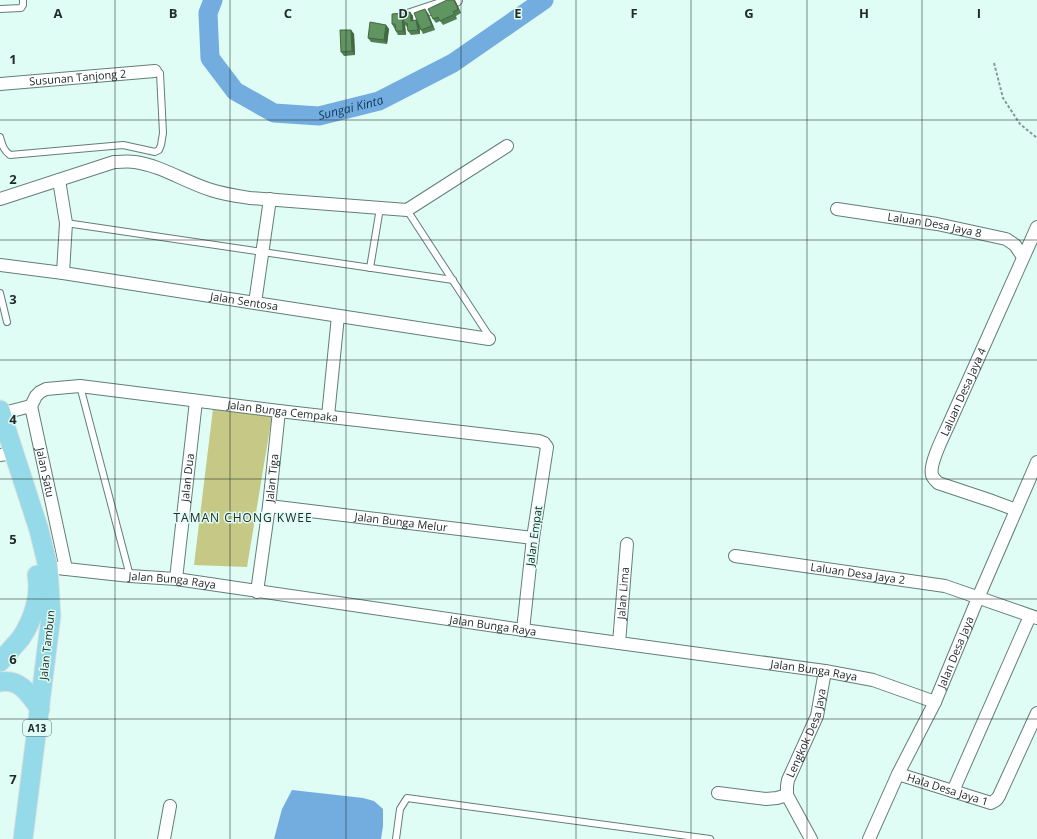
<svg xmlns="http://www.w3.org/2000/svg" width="1037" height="839" viewBox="0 0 1037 839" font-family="'Open Sans',sans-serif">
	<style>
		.green { fill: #c5c985 }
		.water { fill: #73acdf }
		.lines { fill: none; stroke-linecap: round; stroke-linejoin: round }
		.river { stroke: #73acdf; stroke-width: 19 }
		.lane-casing { stroke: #637e78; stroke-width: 8 }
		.street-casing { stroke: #637e78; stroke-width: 14 }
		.primary-casing { stroke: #e0e1e1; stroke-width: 21 }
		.path { stroke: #869b96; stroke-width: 2; stroke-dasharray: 3 2; stroke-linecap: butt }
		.lane { stroke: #fff; stroke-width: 6 }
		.street { stroke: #fff; stroke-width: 12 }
		.primary { stroke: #94dae8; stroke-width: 19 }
		.wall { fill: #538053 }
		.shaded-wall { fill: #436844 }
		.building { fill: #609561; stroke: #436844 }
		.grid { fill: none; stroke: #212c2a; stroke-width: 1; stroke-opacity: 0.55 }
		.labels { text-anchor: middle; stroke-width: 3; stroke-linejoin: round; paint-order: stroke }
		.shield { fill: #dffcf5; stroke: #5a6a67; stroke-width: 1 }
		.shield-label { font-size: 10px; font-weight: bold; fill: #212c2a }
		.street-label { font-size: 11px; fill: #212c2a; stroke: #dffcf5 }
		.water-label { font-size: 12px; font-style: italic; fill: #103a5c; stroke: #dffcf5 }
		.neighbourhood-label { font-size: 12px; letter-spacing: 1px; fill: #212c2a; stroke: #dffcf5 }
		.grid-label { font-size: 13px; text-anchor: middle; font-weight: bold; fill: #212c2a; stroke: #dffcf5; stroke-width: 3; stroke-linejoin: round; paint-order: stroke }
	</style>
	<rect width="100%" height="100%" fill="#dffcf5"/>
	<polygon class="green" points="213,409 272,416 247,567 194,565"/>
	<polygon class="water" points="292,790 363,798 374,801 383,809 383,826 381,839 274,839 282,809"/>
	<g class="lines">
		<path class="river" id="s1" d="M213,0L208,13L210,58L235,91L274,113L319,116L379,101L453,63L544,0"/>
		<defs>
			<g id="lane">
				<polyline points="0,9 21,8 23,5 23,0"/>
				<path d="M0,137C2,144 3,150 10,155L123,145L155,152L159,150L161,145L163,133L160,73L157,71H155"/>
				<polyline points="407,210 489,336 490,338 489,339"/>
				<polyline points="66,223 453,280"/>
				<polyline points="370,268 380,208"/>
				<polyline points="0,293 7,322"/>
				<polyline points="80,386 130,576"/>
				<polyline points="396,839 400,809 407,798 710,839"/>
			</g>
			<g id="street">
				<polyline points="408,16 456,0"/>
				<path id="s2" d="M0,84L155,71"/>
				<polyline points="59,180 66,223 63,273"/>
				<path d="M0,199L114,162C121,162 128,161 135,162C162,166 185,182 211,190C223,194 237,196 250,198L407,210L507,146"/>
				<path id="s3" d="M837,209L937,224L1006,239L1015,245L1023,257"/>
				<path id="s4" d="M0,265L63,273L255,303L489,339"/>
				<polyline points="255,303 270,199"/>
				<path id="s5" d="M31,406L36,396L40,392L46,389L80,386L279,411L539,441L544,443L547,447L533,538L523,630"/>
				<path id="s6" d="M0,414L31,406L66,569"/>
				<polyline points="328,416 338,316"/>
				<polyline points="0,455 14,453"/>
				<path id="s7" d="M269,506L533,538"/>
				<path id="s8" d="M1016,510L992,501L938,483C935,480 933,478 932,475C929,464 943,437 948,426L1037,227"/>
				<path id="s9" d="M735,556L945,586L1037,618"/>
				<path id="s10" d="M48,567L130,576L176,579L523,630L619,643L825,671L873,680L935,702"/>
				<path id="s11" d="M176,579L196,401"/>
				<path id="s12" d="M257,592L269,506L279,411"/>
				<path id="s13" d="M619,643L627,544"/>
				<path id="s14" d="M898,774L991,803C995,801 997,800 999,796L1037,713"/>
				<polyline points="953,791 1030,616"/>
				<polyline points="718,793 766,799 777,798 787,795"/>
				<polyline points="164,839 170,806"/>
				<path id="s15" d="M811,839L787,795V786L788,780L817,716L825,671"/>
				<path id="s16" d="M869,839L898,774L935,702L978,598L1037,462"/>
			</g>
			<g id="primary">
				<polyline points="0,410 39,530 48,567 51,616 23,839"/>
				<path d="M0,662C7,654 14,646 21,638C33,620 41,596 37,575"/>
				<path d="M0,682C20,678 29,694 40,709"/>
			</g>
		</defs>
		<use href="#lane" class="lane-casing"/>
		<use href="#street" class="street-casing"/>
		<use href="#primary" class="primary-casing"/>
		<polyline class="path" points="994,63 1003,98 1020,124 1037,138"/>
		<use href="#lane" class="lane"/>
		<use href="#street" class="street"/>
		<use href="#primary" class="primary"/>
	</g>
	<g class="wall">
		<polygon points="447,0 455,0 461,13 456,16 457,19 443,25 440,21 436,23 433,19"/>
		<polygon points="410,12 413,16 413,20 416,20 428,13 435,30 423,34 420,28 420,34 411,35 408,31 408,27 407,27 405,25 406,35 398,35 392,24 402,13 403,15"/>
		<polygon points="386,25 389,29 387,44 371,42 368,38"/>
		<polygon points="351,30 354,34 355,55 344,56 341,52"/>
	</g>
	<g class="shaded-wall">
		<polygon points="454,0 456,2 461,13 458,9"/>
		<polygon points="425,9 428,13 435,30 432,26"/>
		<polygon points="410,12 413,16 414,25 411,21"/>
		<polygon points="402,13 405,17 404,23 405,25 406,35 403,31"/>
		<polygon points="416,20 419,24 420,34 418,30"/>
		<polygon points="386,25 389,29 387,44 384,40"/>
		<polygon points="351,30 354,34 355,55 352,51"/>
	</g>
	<g class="building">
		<polygon points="447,0 454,0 458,9 453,12 455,14 440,21 438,17 433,19 428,9"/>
		<polygon points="425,9 432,26 421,30 414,13"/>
		<polygon points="410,12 411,21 416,20 418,30 408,31 407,23 404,23 403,13"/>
		<polygon points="402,13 403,31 396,31 395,24 392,24 392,14"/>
		<polygon points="370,22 386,25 384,40 368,38"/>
		<polygon points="340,30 351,30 352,51 341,52"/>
	</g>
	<path class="grid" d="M115,0V839M230,0V839M346,0V839M461,0V839M576,0V839M691,0V839M807,0V839M922,0V839M0,120H1037M0,240H1037M0,360H1037M0,479H1037M0,599H1037M0,719H1037"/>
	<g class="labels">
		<rect class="shield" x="23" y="720" width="28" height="16" rx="3"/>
		<g class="shield-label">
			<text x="37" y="732">A13</text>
		</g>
		<g class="street-label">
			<text dy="4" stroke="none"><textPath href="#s2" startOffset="78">Susunan Tanjong 2</textPath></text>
			<text dy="4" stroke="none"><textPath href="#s3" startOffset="99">Laluan Desa Jaya 8</textPath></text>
			<text dy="4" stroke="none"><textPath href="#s4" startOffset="247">Jalan Sentosa</textPath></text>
			<text dy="4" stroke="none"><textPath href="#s8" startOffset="182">Laluan Desa Jaya 4</textPath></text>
			<text dy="4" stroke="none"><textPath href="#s5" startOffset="262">Jalan Bunga Cempaka</textPath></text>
			<text dy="4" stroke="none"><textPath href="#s6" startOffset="100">Jalan Satu</textPath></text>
			<text dy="4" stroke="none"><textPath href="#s11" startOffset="102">Jalan Dua</textPath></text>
			<text dy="4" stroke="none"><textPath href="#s12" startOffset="115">Jalan Tiga</textPath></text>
			<text dy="4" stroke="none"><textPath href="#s7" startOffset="133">Jalan Bunga Melur</textPath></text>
			<text transform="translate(534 536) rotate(-82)" y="4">Jalan Empat</text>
			<text dy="4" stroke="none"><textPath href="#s9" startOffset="124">Laluan Desa Jaya 2</textPath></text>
			<text dy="4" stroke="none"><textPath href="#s10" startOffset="125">Jalan Bunga Raya</textPath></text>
			<text dy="4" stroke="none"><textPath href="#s13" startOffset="50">Jalan Lima</textPath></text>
			<text dy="4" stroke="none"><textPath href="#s10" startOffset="449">Jalan Bunga Raya</textPath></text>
			<text transform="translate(47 645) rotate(-84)" y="4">Jalan Tambun</text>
			<text dy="4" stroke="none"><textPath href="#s16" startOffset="206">Jalan Desa Jaya</textPath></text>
			<text dy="4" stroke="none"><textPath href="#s10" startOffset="773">Jalan Bunga Raya</textPath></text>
			<text dy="4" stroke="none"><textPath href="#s15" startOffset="116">Lengkok Desa Jaya</textPath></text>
			<text dy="4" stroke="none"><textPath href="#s14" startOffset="52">Hala Desa Jaya 1</textPath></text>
		</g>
		<g class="water-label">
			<text dy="4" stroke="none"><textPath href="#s1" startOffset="223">Sungai Kinta</textPath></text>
		</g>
		<g class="neighbourhood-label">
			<text x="243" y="522">TAMAN CHONG KWEE</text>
		</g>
	</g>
	<g class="grid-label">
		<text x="58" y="18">A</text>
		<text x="173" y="18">B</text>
		<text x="288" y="18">C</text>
		<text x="403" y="18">D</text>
		<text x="518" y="18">E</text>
		<text x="634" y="18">F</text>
		<text x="749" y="18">G</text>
		<text x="864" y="18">H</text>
		<text x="979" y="18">I</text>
		<text x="13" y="64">1</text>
		<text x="13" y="184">2</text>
		<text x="13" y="304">3</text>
		<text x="13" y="424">4</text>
		<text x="13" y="544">5</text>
		<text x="13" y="664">6</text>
		<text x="13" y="784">7</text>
	</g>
</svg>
